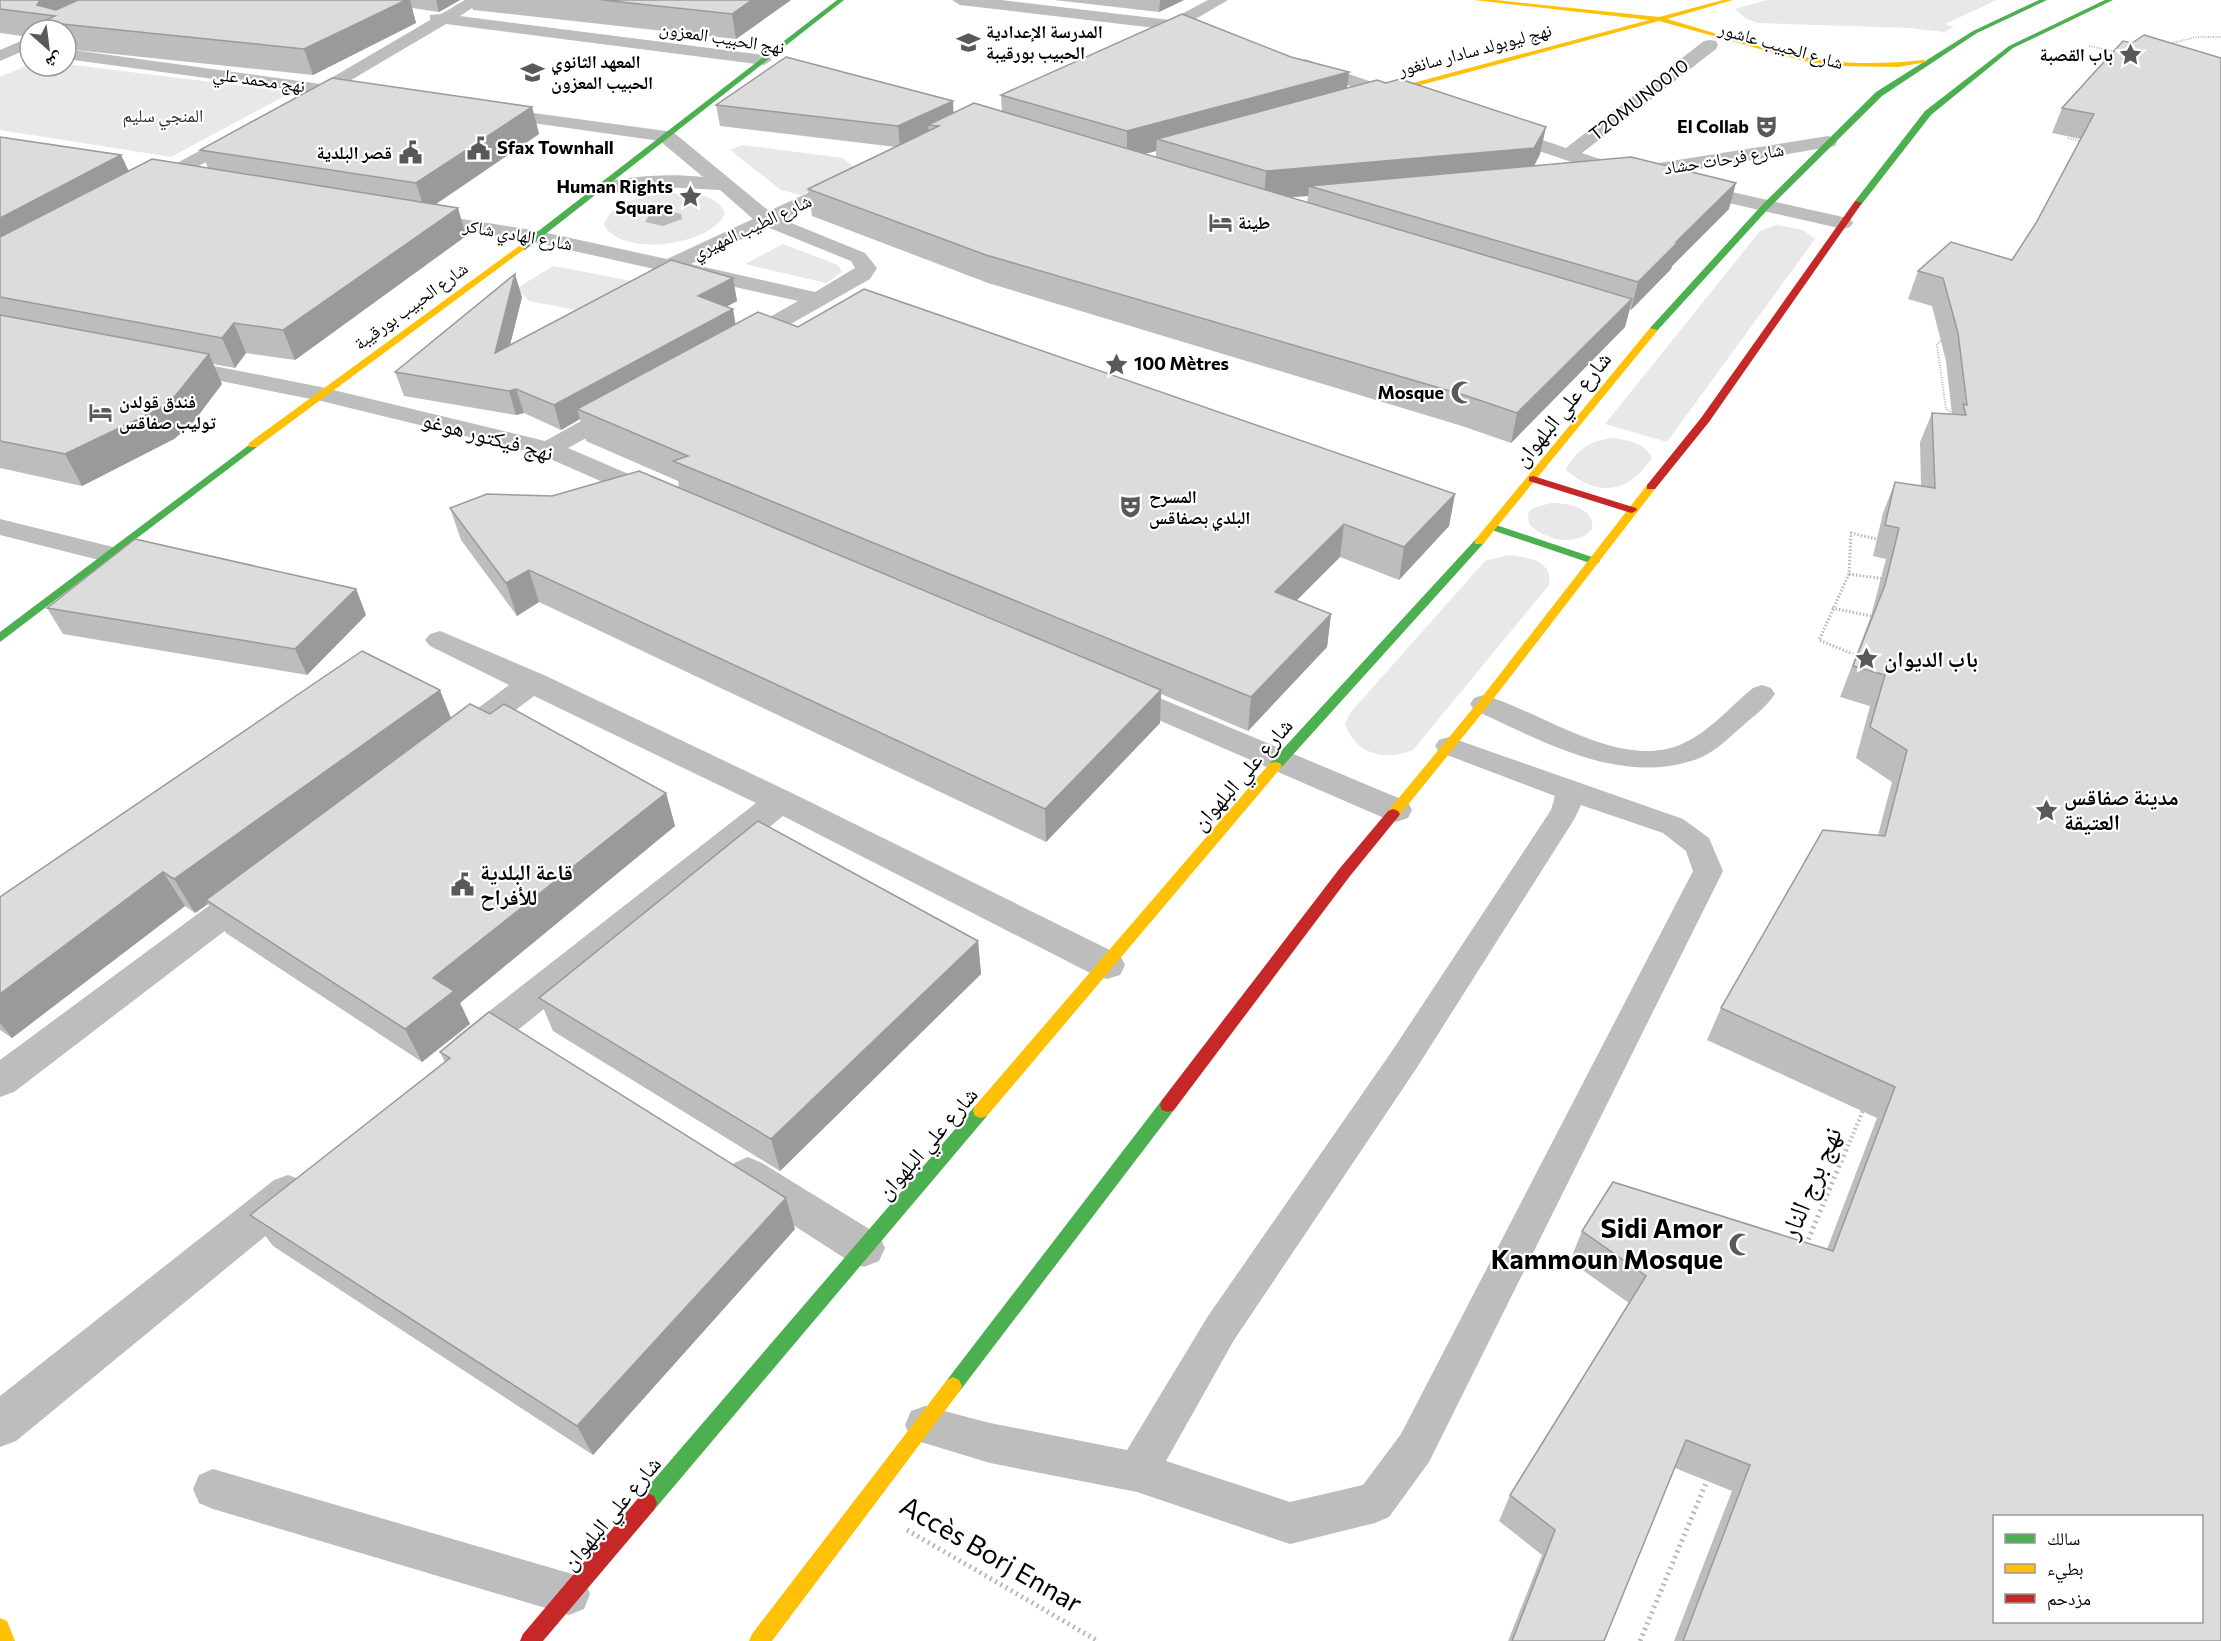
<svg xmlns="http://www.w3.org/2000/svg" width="2221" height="1641" viewBox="0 0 2221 1641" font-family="Commissioner,'Noto Naskh Arabic',sans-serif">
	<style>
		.green { fill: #e8e8e8 }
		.water { fill: #bababa }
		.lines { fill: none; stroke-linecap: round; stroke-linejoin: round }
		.path-far3 { stroke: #b8b8b8; stroke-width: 2; stroke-dasharray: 1 1.5; stroke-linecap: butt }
		.path-far2 { stroke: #b8b8b8; stroke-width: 3; stroke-dasharray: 1.5 2; stroke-linecap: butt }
		.path-far1 { stroke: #b8b8b8; stroke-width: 4; stroke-dasharray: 1.5 3; stroke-linecap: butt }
		.path { stroke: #b8b8b8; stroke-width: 5; stroke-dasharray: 2 4; stroke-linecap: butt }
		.lane { fill: #bdbdbd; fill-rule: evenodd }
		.street { fill: #bdbdbd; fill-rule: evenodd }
		.fast { fill: #4caf50; fill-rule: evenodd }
		.slow { fill: #ffc107; fill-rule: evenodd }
		.jam { fill: #c62828; fill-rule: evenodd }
		.wall { fill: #bdbdbd; fill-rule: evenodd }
		.shaded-wall { fill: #9a9a9a }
		.building { fill: #dcdcdc; stroke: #9a9a9a; stroke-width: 1.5; fill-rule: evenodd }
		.labels { text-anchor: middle; stroke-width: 4.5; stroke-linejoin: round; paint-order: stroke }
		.far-poi-label { font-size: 18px; font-weight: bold; fill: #000; stroke: #fff; text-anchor: start }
		.far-street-label { font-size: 18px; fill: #000; stroke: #fff }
		.far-park-label { font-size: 18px; fill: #2d2d2d; stroke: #fff }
		.street-label { font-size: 22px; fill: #000; stroke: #fff }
		.poi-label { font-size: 22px; font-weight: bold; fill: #000; stroke: #fff; text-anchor: start }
		.near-street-label { font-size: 27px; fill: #000; stroke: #fff }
		.near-poi-label { font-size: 27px; font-weight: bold; fill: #000; stroke: #fff; text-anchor: end }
	</style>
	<rect width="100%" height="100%" fill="#fff"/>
	<g class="green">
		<polygon points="1767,0 1997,0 1945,24 1954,27 1944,32 1910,28 1757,23 1745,18 1735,9"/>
		<polygon points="30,64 30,66 66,66 66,64 292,92 171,157 0,130 0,77"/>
		<polygon points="742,145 843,158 856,169 801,195 781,190 730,150"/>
		<path d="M668,193C688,193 717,192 725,214C709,246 623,258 604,225C611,200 646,196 668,193Z"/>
		<polygon points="1776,225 1803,230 1815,239 1667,442 1605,424 1760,231"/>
		<polygon points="783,244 838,265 842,272 826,283 745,264"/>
		<polygon points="553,266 653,285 596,314 529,301 517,288"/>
		<path d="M1613,438C1627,440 1645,443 1652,458C1629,493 1598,498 1566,470C1574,451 1593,439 1613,438Z"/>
		<path d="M1551,503C1567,503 1595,507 1592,529C1577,548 1544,540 1529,524L1528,513L1533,508Z"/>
		<path d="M1508,555C1526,557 1554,560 1549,585L1413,750C1385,761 1356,755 1345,724L1350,713L1485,561Z"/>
	</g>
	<polygon class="water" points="666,210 681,214 682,219 663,226 645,222 649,215"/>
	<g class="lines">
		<g class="path-far3">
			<polyline points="2169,44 2196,37 2221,37"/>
			<polyline points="2089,46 2117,52"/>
			<polyline points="2068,138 2084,142"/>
			<polyline points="1942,339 1937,345 1946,409 1954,414"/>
		</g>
		<g class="path-far2">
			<polyline points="1849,574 1885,579"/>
			<polyline points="1832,608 1871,616"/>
			<polyline points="1860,657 1819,640 1849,574 1851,533 1876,539"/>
		</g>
		<polyline class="path-far1" points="1848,1146 1864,1108"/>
		<g class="path">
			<polyline points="1806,1245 1848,1145"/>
			<polyline points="907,1530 1098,1641"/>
			<polyline points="1640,1641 1709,1476"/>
		</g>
		<g class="lane">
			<path d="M1762,685L1771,688L1775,694C1766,708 1751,718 1739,729C1728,739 1715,751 1702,757C1625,789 1543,741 1474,710L1470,704L1474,698L1483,695C1542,711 1622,773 1684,743C1710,731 1731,706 1753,688Z"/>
			<path d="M1449,737L1683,819L1709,838L1723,871L1429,1462L1389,1517L1375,1523L1290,1544L1137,1492L990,1463L911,1439L905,1425L911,1411L925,1406L990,1423L1127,1450L1208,1316L1392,1051L1551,810L1555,796L1439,752L1435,746L1439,740ZM1581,805L1663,833L1686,851L1693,871L1401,1434L1363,1485L1290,1502L1166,1461L1234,1340L1416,1069L1575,818Z"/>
			<polygon points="213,1469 569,1573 584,1579 590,1594 584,1609 569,1615 213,1509 199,1503 193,1489 199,1475"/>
		</g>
		<g class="street">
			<polygon points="465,0 484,0 460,16 764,55 772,60 764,65 446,24 341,86 364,90 367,94 358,99 326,95 317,98 311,97 309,92 66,59 66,49 321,84 430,20 430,15 441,14"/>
			<polygon points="952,0 1001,0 1170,20 1208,0 1228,0 1180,28 1150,42 1142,37 1155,28 960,5"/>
			<polygon points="30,37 30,48 0,61 0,50"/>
			<polygon points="1710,40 1716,41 1718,45 1716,49 1582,153 1627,168 1828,136 1835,138 1837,142 1835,146 1628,181 1494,136 1492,132 1501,126 1566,148 1704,41"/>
			<polygon points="1305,59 1410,95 1413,99 1410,103 1398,103 1299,68 1296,64"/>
			<path d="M490,107L673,132L769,211L842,177H856L859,181L856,185L784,220L865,253L877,268L870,279L750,347H734L731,342L734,337L798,301L538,243L411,222L408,218L411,214L418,212L538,231L667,259L753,219L720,190L664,187L598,195L591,193L588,189L591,185C627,176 666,173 703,177L660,141L484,116L481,112ZM767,227L851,261L855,268L815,292L691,264Z"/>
			<polygon points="243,128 250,130 252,134 250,138 153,191 146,193 136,187 139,183"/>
			<polygon points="1687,182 1843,217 1850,219 1853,223 1850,227 1843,229 1680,192 1677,188 1680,184"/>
			<polygon points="173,358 321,387 545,441 612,404 621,402 630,404 633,409 630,414 568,448 666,490 670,496 666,502 657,504 648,502 539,454 321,401 165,370 161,365 165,360"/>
			<polygon points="0,519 121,549 125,555 121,561 111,563 0,535"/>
			<polygon points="440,631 544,675 792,793 1120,955 1125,965 1120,975 1107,979 1094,975 783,816 482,1059 469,1063 456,1059 450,1048 456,1037 756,803 534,696 464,749 453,753 442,749 437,742 442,735 509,685 430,646 425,640 430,634"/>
			<polygon points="1119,681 1408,802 1412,810 1408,818 1396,822 1384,818 1108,698 1104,691 1108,684"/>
			<polygon points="253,878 265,882 270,891 265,900 14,1092 0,1097 0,1060 241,882"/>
			<polygon points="748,1157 762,1163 879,1235 885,1248 879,1261 864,1267 849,1261 734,1187 728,1175 734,1163"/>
			<polygon points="288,1175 302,1180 308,1193 302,1206 16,1441 0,1447 0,1396 274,1180"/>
		</g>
		<g class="fast">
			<polygon points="837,0 844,0 525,250 519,250 519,246"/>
			<polygon points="2039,0 2047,0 1977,33 1882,96 1769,208 1656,332 1650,332 1650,328 1763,204 1876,92 1973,31"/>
			<polygon points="2105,0 2113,0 2013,48 1931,115 1861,205 1855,205 1855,201 1925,111 2009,46"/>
			<polygon points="253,442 257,443 257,447 0,642 0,632"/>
			<polygon points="1493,524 1598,559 1600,561 1598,563 1590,563 1489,529 1489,525"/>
			<polygon points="1479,539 1485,542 1483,544 1280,769 1270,769 1268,766 1270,763 1475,540"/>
			<polygon points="1168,1098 1174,1100 1176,1105 1174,1110 959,1392 953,1395 947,1392 944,1386 947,1380 1162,1100"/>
			<polygon points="981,1104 987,1106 989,1111 987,1116 654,1510 647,1513 640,1510 637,1503 640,1496 975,1106"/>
		</g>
		<g class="slow">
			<path d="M1474,0H1496L1659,17L1723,0H1733L1667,19C1712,32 1758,48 1805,57C1843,65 1885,64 1924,60L1927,62L1898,67L1837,66L1803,61L1659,21L1372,98V94L1649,20Z"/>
			<polygon points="519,246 526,248 257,447 249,447 249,443"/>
			<polygon points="1650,328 1658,330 1483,544 1475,544 1475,540"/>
			<polygon points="1651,484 1656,487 1655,489 1487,707 1398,817 1388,817 1386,814 1388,811 1479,701 1647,485"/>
			<polygon points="1275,762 1280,763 1282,766 1280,769 987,1116 981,1118 975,1116 973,1111 975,1106 1270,763"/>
			<polygon points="953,1377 959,1380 962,1386 959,1392 772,1641 749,1641 752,1634 947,1380"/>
			<polygon points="0,1618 7,1621 15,1641 0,1641"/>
		</g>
		<g class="jam">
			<polygon points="1855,201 1862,203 1709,422 1655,489 1647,489 1647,485 1701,418"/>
			<polygon points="1533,476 1636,508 1637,510 1632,513 1628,512 1529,481 1529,477"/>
			<polygon points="1393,809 1398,811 1400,814 1398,817 1350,876 1174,1110 1168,1112 1162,1110 1160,1105 1162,1100 1340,868 1388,811"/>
			<polygon points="647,1493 654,1496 657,1503 654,1510 543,1641 520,1641 523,1634 640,1496"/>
		</g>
	</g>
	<g class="wall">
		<polygon points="0,0 460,0 439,12 412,8 416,23 313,75 66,49 66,30 30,30 30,37 0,33"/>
		<polygon points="470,0 791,0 736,39 473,10"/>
		<polygon points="1054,0 1184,0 1159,12"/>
		<polygon points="2123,41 2221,1641 1674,1641 1732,1491 1675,1468 1604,1641 1508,1641 1542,1555 1499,1521 1510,1495 1629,1303 1570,1261 1582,1231 1827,1249 1877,1118 1707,1040 1721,1008 1878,835 1892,782 1856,758 1870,706 1840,697 1871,616 1886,559 1873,556 1883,513 1895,482 1921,486 1920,442 1932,413 1952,414 1946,361 1932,306 1908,299 1918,271 2012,260 2036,223 2081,139 2052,133 2062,108"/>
		<path d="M1348,88L1546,127L1540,154L1534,166L1729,209L1672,266L1671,269L1631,310L1630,309L1625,327L1511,443L1462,426L988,283L812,216L808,189L896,147L720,126L716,105L953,101V113L1002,112L1001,95ZM1156,151V157L1144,154ZM1308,196L1307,202L1290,197Z"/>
		<polygon points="532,107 539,134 435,205 466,236 295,360 246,353 235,368 213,364 222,384 191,425 174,439 82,486 0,468 0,137 121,155 129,171 208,168 200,150"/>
		<polygon points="733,278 737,301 726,307 733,309 735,324 798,327 1455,494 1449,526 1399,580 1340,557 1297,600 1331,614 1327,647 1248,731 1161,694 1160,723 1046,842 539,602 517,616 461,540 450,508 552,496 679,488 678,481 586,441 580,419 561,430 524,413 516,415 404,396 395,372 522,297 510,345"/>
		<polygon points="356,589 366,615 307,675 63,634 47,608"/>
		<polygon points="490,714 666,793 675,826 460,1003 470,1024 422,1062 226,933 208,904 195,913 185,906 12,1038 0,1030 0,897 451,718"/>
		<polygon points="978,941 981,974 780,1171 553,1031 539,998"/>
		<polygon points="440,1052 795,1229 593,1455 273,1246 250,1215 445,1062"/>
	</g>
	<g class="shaded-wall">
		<polygon points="40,0 109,0 55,16 47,15"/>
		<polygon points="40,0 47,15 37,5"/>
		<polygon points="406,0 410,0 416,23 313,75 304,49"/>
		<polygon points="436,0 460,0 439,12"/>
		<polygon points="752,0 791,0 736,39 732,14"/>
		<polygon points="1160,0 1184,0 1159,12"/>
		<polygon points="1349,72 1346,98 1157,139 1156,151 1127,159 1127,131"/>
		<polygon points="953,101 954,122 939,126 928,125 929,134 900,148 898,126"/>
		<polygon points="532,107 539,134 425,211 416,183"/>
		<polygon points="1546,127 1540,154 1529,176 1309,186 1308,196 1264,199 1266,171"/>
		<polygon points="121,155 133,182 0,254 0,218"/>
		<polygon points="1736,183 1729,209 1672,266 1671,269 1631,310 1638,282 1676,242"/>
		<polygon points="458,208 466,236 295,360 283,330"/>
		<polygon points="515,274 522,297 502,377 495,353"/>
		<polygon points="733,278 737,301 703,319 698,296"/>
		<polygon points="1632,299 1625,327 1511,443 1517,413"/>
		<polygon points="733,309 737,332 577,409 580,419 561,430 554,405"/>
		<polygon points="234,323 246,353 235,368 222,338"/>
		<polygon points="209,354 222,384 191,425 174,439 82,486 65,454"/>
		<polygon points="516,389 524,413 516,415 509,391"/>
		<polygon points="1455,494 1449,526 1399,580 1404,547"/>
		<polygon points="1344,524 1340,557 1272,625 1275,592"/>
		<polygon points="529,570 539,602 517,616 506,583"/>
		<polygon points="356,589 366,615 307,675 295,649"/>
		<polygon points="1331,614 1327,647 1248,731 1251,697"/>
		<polygon points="440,690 453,723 206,900 208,904 195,913 174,879"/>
		<polygon points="1161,690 1160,723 1046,842 1045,809"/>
		<polygon points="666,793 675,826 460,1003 470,1024 422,1062 405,1029 433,978"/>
		<polygon points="163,872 185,906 12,1038 0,1023 0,994"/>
		<polygon points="978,941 981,974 780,1171 771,1139"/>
		<polygon points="786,1198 795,1229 593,1455 577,1426"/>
	</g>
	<g class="building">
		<polygon points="0,0 40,0 37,5 56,10 78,0 406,0 304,49 42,22 55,16 0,9"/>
		<polygon points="602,0 752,0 732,14"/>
		<polygon points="1182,14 1291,57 1349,72 1127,131 1001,95"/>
		<path d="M2144,35L2221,58V1641H1683L1750,1465L1686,1440L1604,1641H1512L1555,1530L1510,1495L1646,1276L1582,1231L1613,1182L1833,1251L1895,1087L1721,1008L1823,830L1885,836L1907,750L1870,727L1885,675L1853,666L1885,585L1899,528L1885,525L1895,482L1935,488L1932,413L1966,415L1963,404L1967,405L1958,333L1943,278L1918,271L1951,242L2012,260L2036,223L2094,114L2062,108L2123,41L2132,43ZM1995,1516H2202V1622H1995Z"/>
		<polygon points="786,57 953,101 898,126 716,105"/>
		<polygon points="332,78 532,107 416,183 200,150"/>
		<polygon points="1400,79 1546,127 1534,148 1266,171 1157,139 1377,80 1386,83"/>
		<polygon points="974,103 1632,299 1517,413 1467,396 986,255 808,189 939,126 928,125"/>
		<polygon points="0,137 121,155 0,218"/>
		<polygon points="1631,157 1736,183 1676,242 1678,242 1638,282 1309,186"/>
		<polygon points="152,159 458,208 283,330 234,323 222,338 0,297 0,237"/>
		<polygon points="671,260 733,278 698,296 733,309 554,405 516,389 509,391 395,372 515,274 495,353"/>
		<polygon points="864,289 1455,494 1404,547 1344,524 1275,592 1331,614 1251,697 673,461 688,456 577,409 758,312 798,327"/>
		<polygon points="0,315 209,354 176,395 159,409 65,454 0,441"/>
		<polygon points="639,471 1161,690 1045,809 529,570 506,583 450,508 487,494 552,496"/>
		<polygon points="135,539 356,589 295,649 47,608"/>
		<polygon points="362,651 440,690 174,879 163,872 0,994 0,897"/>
		<polygon points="470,704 490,714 504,704 666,793 433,978 454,991 405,1029 206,900"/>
		<polygon points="758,821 978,941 771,1139 539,998"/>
		<polygon points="489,1012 786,1198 577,1426 250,1215 450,1058 440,1052"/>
	</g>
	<defs>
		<symbol id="school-bare" viewBox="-9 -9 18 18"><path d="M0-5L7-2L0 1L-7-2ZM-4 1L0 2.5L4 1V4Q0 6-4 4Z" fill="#595959" stroke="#fff" stroke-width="2.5" paint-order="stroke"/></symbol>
		<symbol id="sight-bare" viewBox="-9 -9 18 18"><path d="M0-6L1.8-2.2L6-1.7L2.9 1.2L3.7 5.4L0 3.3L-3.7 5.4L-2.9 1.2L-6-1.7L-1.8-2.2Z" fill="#595959" stroke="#fff" stroke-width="2.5" paint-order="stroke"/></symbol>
		<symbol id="university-bare" viewBox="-9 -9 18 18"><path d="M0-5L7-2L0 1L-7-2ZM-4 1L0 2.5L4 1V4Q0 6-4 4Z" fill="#595959" stroke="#fff" stroke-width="2.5" paint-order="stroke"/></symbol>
		<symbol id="theatre-bare" viewBox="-9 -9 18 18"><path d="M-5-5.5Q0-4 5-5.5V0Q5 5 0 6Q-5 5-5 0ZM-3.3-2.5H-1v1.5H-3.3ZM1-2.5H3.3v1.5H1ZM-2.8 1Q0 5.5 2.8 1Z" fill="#595959" stroke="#fff" stroke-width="2.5" paint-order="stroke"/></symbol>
		<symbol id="civic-bare" viewBox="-9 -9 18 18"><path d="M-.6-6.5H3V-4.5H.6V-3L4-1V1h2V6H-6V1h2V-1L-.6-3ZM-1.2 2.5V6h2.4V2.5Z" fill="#595959" stroke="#fff" stroke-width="2.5" paint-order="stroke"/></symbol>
		<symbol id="hotel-bare" viewBox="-9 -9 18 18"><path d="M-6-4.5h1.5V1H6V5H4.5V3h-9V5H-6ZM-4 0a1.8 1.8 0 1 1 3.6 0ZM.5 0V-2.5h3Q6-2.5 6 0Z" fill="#595959" stroke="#fff" stroke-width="2.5" paint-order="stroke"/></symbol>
		<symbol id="mosque-bare" viewBox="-9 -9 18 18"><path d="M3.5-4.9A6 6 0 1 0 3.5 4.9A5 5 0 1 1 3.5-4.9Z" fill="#595959" stroke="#fff" stroke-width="2.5" paint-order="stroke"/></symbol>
	</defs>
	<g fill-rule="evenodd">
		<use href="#school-bare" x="952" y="26" width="33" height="33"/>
		<use href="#sight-bare" x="2114" y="38" width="33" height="33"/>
		<use href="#university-bare" x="516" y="56" width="33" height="33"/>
		<use href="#theatre-bare" x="1750" y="110" width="33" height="33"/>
		<use href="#civic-bare" x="462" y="132" width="33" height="33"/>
		<use href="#civic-bare" x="394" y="136" width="33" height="33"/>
		<use href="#sight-bare" x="674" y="180" width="33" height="33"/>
		<use href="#hotel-bare" x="1204" y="206" width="33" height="33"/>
		<use href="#sight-bare" x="1100" y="348" width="33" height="33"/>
		<use href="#mosque-bare" x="1446" y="376" width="33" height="33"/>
		<use href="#hotel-bare" x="84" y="396" width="33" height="33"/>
		<use href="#theatre-bare" x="1114" y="490" width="33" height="33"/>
		<use href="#sight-bare" x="1850" y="642" width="33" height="33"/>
		<use href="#sight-bare" x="2030" y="794" width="33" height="33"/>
		<use href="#civic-bare" x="446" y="868" width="33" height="33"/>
		<use href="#mosque-bare" x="1724" y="1228" width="33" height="33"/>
	</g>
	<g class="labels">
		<g class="far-poi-label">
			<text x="986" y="38">المدرسة الإعدادية<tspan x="986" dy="21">الحبيب بورقيبة</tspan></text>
			<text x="2113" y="61" text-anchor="end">باب القصبة</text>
			<text x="551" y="68">المعهد الثانوي<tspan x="551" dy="21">الحبيب المعزون</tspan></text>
			<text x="1749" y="133" text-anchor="end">El Collab</text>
			<text x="497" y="154">Sfax Townhall</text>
			<text x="392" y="159" text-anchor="end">قصر البلدية</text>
			<text x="673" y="193" text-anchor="end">Human Rights<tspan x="673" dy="21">Square</tspan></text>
			<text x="1238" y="229">طينة</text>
			<text x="1134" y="370">100 Mètres</text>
			<text x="1444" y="399" text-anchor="end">Mosque</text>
			<text x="119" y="408">فندق قولدن<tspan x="119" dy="21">توليب صفاقس</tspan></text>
			<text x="1149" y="503">المسرح<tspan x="1149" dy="21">البلدي بصفاقس</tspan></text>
		</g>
		<g class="far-street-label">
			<text transform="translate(722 38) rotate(9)" y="6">نهج الحبيب المعزون</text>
			<text transform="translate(1781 46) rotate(16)" y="6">شارع الحبيب عاشور</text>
			<text transform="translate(1475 50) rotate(-15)" y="6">نهج ليوبولد سادار سانغور</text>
			<text transform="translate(259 80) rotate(8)" y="6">نهج محمد علي</text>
			<text transform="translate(1639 100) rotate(-38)" y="6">T20MUN0010</text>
			<text transform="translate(1724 159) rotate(-9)" y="6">شارع فرحات حشاد</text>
			<text transform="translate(752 227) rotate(-25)" y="6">شارع الطيب المهيري</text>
			<text transform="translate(518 235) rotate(10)" y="6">شارع الهادي شاكر</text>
			<text transform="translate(411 306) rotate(-36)" y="6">شارع الحبيب بورقيبة</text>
		</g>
		<g class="far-park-label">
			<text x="163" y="122">المنجي سليم</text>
		</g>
		<g class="street-label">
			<text transform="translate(1562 409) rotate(-51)" y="8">شارع علي البلهوان</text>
			<text transform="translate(488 436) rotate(15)" y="8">نهج فيكتور هوغو</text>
			<text transform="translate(1242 774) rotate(-49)" y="8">شارع علي البلهوان</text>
			<text transform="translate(927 1143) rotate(-49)" y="8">شارع علي البلهوان</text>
			<text transform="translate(611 1513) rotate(-50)" y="8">شارع علي البلهوان</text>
		</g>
		<g class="poi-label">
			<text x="1884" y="667">باب الديوان</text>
			<text x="2064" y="805">مدينة صفاقس<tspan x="2064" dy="25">العتيقة</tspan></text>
			<text x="480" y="880">قاعة البلدية<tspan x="480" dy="25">للأفراح</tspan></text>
		</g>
		<g class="near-street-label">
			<text transform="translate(1811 1183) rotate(-67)" y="9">نهج برج النار</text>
			<text transform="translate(991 1555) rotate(30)" y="9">Accès Borj Ennar</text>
		</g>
		<g class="near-poi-label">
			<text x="1723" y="1238">Sidi Amor<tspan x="1723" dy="31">Kammoun Mosque</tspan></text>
		</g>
	</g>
	<rect x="1993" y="1515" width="210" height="108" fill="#ffffff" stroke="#999999" stroke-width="1.5"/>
	<rect x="2005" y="1534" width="30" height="9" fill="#4caf50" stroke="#999999" stroke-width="1.5"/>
	<text x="2047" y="1545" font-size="18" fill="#000000">سالك</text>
	<rect x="2005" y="1564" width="30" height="9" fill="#ffc107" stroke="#999999" stroke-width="1.5"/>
	<text x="2047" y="1575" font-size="18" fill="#000000">بطيء</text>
	<rect x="2005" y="1594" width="30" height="9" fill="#c62828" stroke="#999999" stroke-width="1.5"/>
	<text x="2047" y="1605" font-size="18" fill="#000000">مزدحم</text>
	<g transform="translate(48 48) rotate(152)"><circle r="28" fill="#ffffff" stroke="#999999" stroke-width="1.5"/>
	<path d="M0-4.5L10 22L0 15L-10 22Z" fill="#595959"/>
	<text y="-9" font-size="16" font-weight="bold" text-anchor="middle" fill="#000000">ش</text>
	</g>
</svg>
